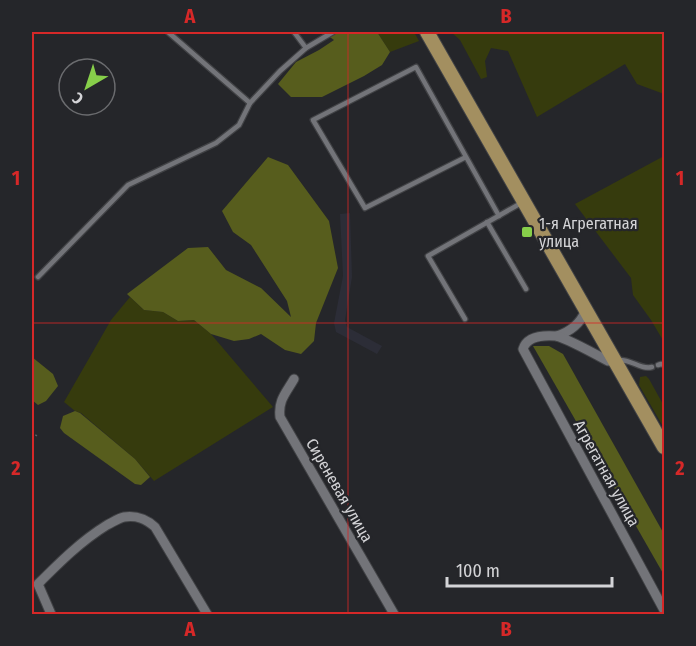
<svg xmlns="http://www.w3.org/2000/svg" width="696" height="646" viewBox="0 0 696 646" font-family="'Fira Sans Condensed',sans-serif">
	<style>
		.built { fill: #2c2d37 }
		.green { fill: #363b0d }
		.forest { fill: #575d1d }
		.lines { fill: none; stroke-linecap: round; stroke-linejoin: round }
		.lane-casing { stroke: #414245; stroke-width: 7 }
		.street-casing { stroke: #414245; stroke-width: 11 }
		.primary-casing { stroke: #414245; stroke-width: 16 }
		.path { stroke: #5d5e61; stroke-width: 2; stroke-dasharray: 1.5 4.5; stroke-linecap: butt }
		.lane { stroke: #737479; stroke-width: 4.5 }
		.street { stroke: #737479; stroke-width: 9 }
		.primary { stroke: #a38f60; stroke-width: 14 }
		.grid { fill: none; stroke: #d62828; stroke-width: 1.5; stroke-opacity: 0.55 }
		.poi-dot { fill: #87cf4a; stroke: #25262a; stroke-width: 2 }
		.labels { text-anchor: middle; stroke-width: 4.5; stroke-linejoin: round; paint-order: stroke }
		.poi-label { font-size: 16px; fill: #d4d4d7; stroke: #25262a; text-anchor: start }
		.street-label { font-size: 16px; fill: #d4d4d7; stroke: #25262a }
		.neatline { fill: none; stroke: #d62828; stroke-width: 2 }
		.grid-label { font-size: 20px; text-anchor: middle; font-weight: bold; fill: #d62828 }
	</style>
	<rect width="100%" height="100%" fill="#25262a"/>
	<polygon class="built" points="350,213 352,277 345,320 347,327 382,346 377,354 336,332 334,323 343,276 340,214"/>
	<g class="green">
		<polygon points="377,32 414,32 419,41 390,52"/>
		<polygon points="451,32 664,32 664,94 637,84 625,64 537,117 508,51 491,48 485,61 487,77 481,79 460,40"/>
		<polygon points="664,156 664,342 651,320 633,295 631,278 575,204"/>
		<polygon points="130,297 144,310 163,312 178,321 194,320 211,334 273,407 154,481 135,459 81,413 75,411 64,402 111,320"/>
		<polygon points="646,376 649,379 664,406 664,428 639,385 640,377"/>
	</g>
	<g class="forest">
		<polygon points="323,32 377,32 390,52 382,65 364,76 322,97 291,97 278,84 296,62 319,50 334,40"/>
		<polygon points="268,157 288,165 329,221 338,268 316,323 314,341 301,354 285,350 261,334 249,339 234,341 211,334 194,320 178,321 163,312 144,310 127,294 188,248 208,247 226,270 261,288 291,317 287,301 251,245 233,232 222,211"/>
		<polygon points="533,346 549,346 563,354 664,534 664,575"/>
		<polygon points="32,357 53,374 58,386 46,401 38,405 32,400"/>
		<polygon points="75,411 80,413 135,459 150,477 141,485 135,484 64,433 60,428 63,416"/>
	</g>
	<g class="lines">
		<defs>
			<g id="lane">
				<polyline points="168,32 250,103"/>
				<polyline points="294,32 306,48"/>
				<polyline points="466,157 365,208 313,120 416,67 499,216"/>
				<polyline points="487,222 526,289"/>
				<polyline points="38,277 128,185 216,143 239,125 250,103 280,71 306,48 333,32"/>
				<polyline points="465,319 428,256 523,202"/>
				<path d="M618,360C632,359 640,370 652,367"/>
				<polyline points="658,365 661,364 664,365"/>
			</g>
			<g id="street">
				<path d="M557,336C571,331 580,324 586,310"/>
				<path d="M614,361H608C597,355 566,338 556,336C543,335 527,336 523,349L664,610"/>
				<path d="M294,379C286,393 278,400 280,417L394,614"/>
				<path d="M51,614L38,584C60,562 81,541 107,525C113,522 119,518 124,517C137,515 146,519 155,527L207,614"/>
			</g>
			<polyline id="primary" points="427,32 664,447"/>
		</defs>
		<use href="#lane" class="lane-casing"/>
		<use href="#street" class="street-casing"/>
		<use href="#primary" class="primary-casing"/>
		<polyline class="path" points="32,435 37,434 32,442"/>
		<use href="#lane" class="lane"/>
		<use href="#street" class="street"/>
		<use href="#primary" class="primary"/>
	</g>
	<path class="grid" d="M348,32V614M32,323H664"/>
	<rect class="poi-dot" x="521" y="226" width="12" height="12" rx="3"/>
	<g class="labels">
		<g class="poi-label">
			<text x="539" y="229">1-я Агрегатная<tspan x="539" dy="18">улица</tspan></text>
		</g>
		<g class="street-label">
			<text transform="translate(607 473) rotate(61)" y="6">Агрегатная улица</text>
			<text transform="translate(340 490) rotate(60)" y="6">Сиреневая улица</text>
		</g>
	</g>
	<rect width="696" height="646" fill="none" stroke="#25262a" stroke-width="66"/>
	<g transform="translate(87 87) rotate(219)"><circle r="28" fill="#25262a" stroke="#6b6c6f" stroke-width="1.5"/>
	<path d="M0-4.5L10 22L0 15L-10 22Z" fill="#87cf4a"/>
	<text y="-9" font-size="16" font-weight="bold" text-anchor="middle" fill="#d4d4d7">С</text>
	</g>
	<path d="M447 577v9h165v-9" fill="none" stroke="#d4d4d7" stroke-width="3"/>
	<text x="456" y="577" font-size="18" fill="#d4d4d7" stroke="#25262a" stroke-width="4.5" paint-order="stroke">100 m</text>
	<rect x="33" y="33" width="630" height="580" class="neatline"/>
	<g class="grid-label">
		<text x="190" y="23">A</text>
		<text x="506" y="23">B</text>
		<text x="16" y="185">1</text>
		<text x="680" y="185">1</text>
		<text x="16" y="475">2</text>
		<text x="680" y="475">2</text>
		<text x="190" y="636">A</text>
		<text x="506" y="636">B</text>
	</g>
</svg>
